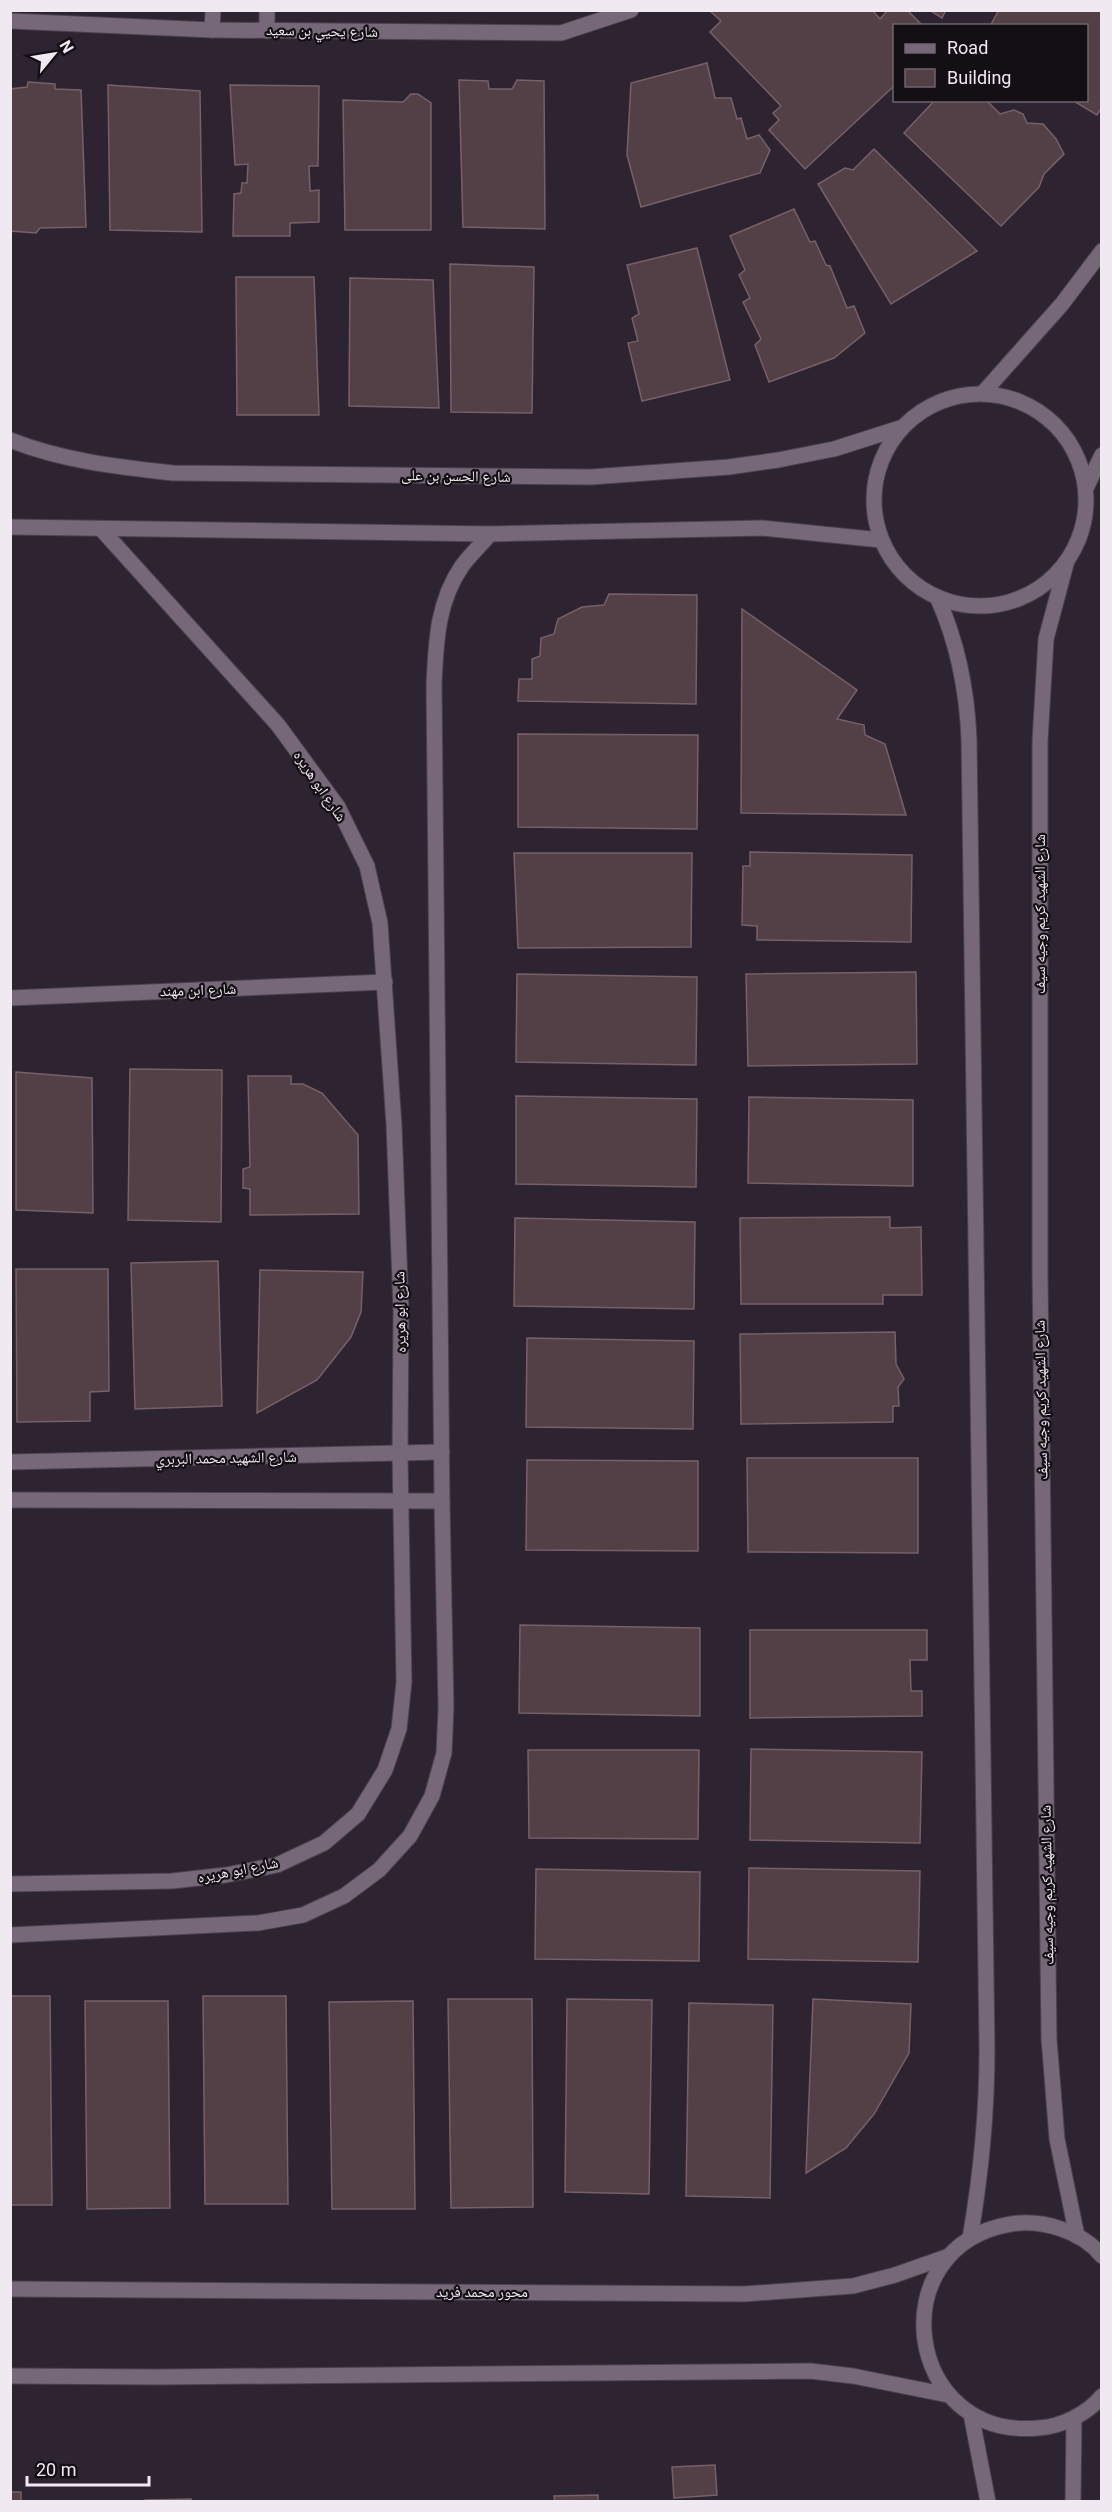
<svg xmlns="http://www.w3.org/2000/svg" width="1112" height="2512" viewBox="0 0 1112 2512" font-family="Roboto,'Noto Naskh Arabic',sans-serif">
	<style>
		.building { fill: #533f46; stroke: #776069; stroke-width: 1.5 }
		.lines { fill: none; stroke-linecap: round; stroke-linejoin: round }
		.minor-casing { stroke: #4b414d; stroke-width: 17 }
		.tertiary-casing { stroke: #4b414d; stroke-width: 17 }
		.secondary-casing { stroke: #4b414d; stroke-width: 17 }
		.minor { stroke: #766879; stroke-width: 15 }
		.tertiary { stroke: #766879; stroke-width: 15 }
		.secondary { stroke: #766879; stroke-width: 15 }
		.labels { text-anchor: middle; stroke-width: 4.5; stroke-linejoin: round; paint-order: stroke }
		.street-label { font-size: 15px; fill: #f1e9f2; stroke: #140e15 }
	</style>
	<rect width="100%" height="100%" fill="#2e2331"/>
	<g class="building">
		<polygon points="872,10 880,19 888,10 907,10 923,26 894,26 894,86 805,169 769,130 779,120 773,113 781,106 710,32 721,21 710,11"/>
		<polygon points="929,10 946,10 942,18"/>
		<polygon points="999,10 1102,10 1102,107 1097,115 1072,100 1086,100 1086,26 990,26"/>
		<polygon points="707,63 715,98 731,98 737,119 741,118 747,139 759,135 770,150 760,173 641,207 627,155 631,83"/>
		<polygon points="459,80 488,81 489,89 512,89 517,80 544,81 545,229 463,227"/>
		<polygon points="28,82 55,84 55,89 81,90 86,227 40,228 36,233 10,231 10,89 27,87"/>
		<polygon points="108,85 200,91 202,232 110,230"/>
		<polygon points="230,85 319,86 318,166 309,166 310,191 319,190 319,222 290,223 290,236 233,236 234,194 241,193 242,183 247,183 248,164 235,165"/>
		<polygon points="411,94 418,94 431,103 431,230 345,230 343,100 403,102"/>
		<polygon points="935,100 986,100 1000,114 1014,110 1023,114 1027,123 1043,124 1056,139 1064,154 1044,174 1039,187 1001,226 904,133"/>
		<polygon points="874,149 977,251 891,304 818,184 845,168 853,170"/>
		<polygon points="794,209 810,242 815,241 826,265 830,266 847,308 854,306 865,333 834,358 769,382 755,345 761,339 743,302 750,298 739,275 745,270 730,236"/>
		<polygon points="697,248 730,380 642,401 628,343 638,341 632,318 639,314 627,265"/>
		<polygon points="450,264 534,267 532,413 451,412"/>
		<polygon points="236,277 314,277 319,415 237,415"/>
		<polygon points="350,278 433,280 439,408 349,406"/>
		<polygon points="609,594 697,595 696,704 518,701 519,679 532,679 532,659 540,656 541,638 554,634 558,619 582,607 604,605"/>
		<polygon points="742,609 857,690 837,719 864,725 865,735 885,744 906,815 741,813"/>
		<polygon points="518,734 698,735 697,829 518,827"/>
		<polygon points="750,852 912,855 911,942 757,940 757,926 742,925 743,866 750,866"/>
		<polygon points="514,853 692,853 691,947 518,948"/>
		<polygon points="916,972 917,1064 748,1066 746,974"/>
		<polygon points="517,974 697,977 696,1065 516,1062"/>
		<polygon points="130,1069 222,1070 221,1222 128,1220"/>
		<polygon points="16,1072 92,1078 93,1213 16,1210"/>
		<polygon points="248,1076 291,1076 291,1084 303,1084 322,1093 358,1135 359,1214 250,1215 250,1189 243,1188 243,1169 250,1167"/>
		<polygon points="516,1096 697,1099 696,1187 516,1184"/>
		<polygon points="749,1097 913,1100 913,1186 748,1183"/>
		<polygon points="890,1217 890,1228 921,1227 922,1295 883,1295 883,1304 741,1304 740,1218"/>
		<polygon points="515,1218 695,1222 694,1309 514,1306"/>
		<polygon points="218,1261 222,1406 135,1409 131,1263"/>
		<polygon points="16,1269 108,1269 109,1391 90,1392 90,1421 17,1422"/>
		<polygon points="260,1270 363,1272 361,1312 351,1337 317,1380 257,1413"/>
		<polygon points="895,1332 896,1364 904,1379 898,1387 899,1406 893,1406 893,1422 741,1424 740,1334"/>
		<polygon points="527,1338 694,1341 693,1429 526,1427"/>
		<polygon points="747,1458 918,1458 918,1553 748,1552"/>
		<polygon points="527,1460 698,1461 698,1551 526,1550"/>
		<polygon points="520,1625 700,1628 700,1716 519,1713"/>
		<polygon points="750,1630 927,1630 927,1660 910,1660 911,1691 922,1691 922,1716 750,1718"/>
		<polygon points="751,1749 922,1752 920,1843 750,1840"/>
		<polygon points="528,1750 699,1750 698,1839 529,1838"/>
		<polygon points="749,1868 920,1871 918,1962 748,1959"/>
		<polygon points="536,1869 700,1872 699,1961 535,1959"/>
		<polygon points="10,1996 50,1996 52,2205 10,2205"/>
		<polygon points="203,1996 286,1996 288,2204 205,2204"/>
		<polygon points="448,1999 532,1999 533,2207 451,2208"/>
		<polygon points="567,1999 652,2000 649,2194 565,2192"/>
		<polygon points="813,1999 911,2004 909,2053 874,2114 846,2148 806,2173"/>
		<polygon points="85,2001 168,2001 170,2208 87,2209"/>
		<polygon points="413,2001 415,2209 332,2209 329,2002"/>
		<polygon points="689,2003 773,2005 770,2198 686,2196"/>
		<polygon points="715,2465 717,2495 674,2498 672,2467"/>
		<rect x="10" y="2492" width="11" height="10"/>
		<polygon points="598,2495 598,2502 555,2502 554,2496"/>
		<polygon points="191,2499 191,2502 145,2502 145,2500"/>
	</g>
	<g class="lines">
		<defs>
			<g id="minor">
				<polyline points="10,21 212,30 561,33 631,10"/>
				<polyline points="212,30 213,10"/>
				<polyline points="267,31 267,10"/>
				<polyline points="10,998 385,982"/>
				<polyline points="10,1462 442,1452"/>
				<polyline points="10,1500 442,1501"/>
				<polyline points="10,1884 172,1881 226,1875 277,1865 324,1843 358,1814 385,1770 399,1729 404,1682 400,1455 401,1310 394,1125 380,923 367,866 338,807 278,725 102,530"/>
				<path d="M10,1935L258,1923L303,1915L344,1896L379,1870L410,1836L432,1796L444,1753L446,1708L442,1501L434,684C436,643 437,602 462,566C470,555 481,545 490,534"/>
			</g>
			<g id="tertiary">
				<polyline points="983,393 1062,304 1102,251"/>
				<circle cx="980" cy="500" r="106"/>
				<path d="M10,440C63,461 118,467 173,473L591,477L729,467L778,460L834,449L900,428"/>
				<polyline points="1086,488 1102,455"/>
				<polyline points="10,527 490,534 762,528 881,540"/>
				<polyline points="1066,564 1046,639 1040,741 1040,1273 1049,2039 1057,2139 1077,2236"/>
				<path d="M938,599C958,644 967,690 969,739L987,2049C987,2113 981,2175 970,2238"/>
				<polyline points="971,2414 988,2502"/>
				<polyline points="1073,2502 1074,2418"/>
			</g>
			<g id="secondary">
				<path d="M1102,2256C1082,2231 1042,2219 1011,2224C879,2246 904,2440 1038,2428C1061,2427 1087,2414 1102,2396"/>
				<polyline points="10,2289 744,2294 853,2286 895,2275 949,2256"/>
				<polyline points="10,2376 160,2377 810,2371 853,2376 948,2395"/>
			</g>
		</defs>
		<use href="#minor" class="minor-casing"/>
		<use href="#tertiary" class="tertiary-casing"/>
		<use href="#secondary" class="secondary-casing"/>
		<use href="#minor" class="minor"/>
		<use href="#tertiary" class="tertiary"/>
		<use href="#secondary" class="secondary"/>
	</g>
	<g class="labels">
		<g class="street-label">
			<text transform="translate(322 31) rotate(1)" y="5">شارع يحيي بن سعيد</text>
			<text transform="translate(456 476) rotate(1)" y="5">شارع الحسن بن على</text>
			<text transform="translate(320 786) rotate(56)" y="5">شارع ابو هريره</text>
			<text transform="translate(1040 914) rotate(-90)" y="5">شارع الشهيد كريم وجيه سيف</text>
			<text transform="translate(198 990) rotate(-2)" y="5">شارع ابن مهند</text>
			<text transform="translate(400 1312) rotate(-91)" y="5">شارع ابو هريره</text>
			<text transform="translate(1041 1400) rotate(-91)" y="5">شارع الشهيد كريم وجيه سيف</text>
			<text transform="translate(226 1458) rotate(-1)" y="5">شارع الشهيد محمد البربري</text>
			<text transform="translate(238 1870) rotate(-11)" y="5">شارع ابو هريره</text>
			<text transform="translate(1047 1885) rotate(-91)" y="5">شارع الشهيد كريم وجيه سيف</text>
			<text x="482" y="2297">محور محمد فريد</text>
		</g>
	</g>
	<rect width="1112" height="2512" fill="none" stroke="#f1e9f2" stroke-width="24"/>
	<rect x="893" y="24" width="195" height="78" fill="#140e15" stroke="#6c666d" stroke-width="1.5"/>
	<rect x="905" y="44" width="30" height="9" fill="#766879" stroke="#6c666d" stroke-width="1.5"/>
	<text x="947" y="54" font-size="18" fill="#f1e9f2">Road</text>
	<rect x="905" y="69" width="30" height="18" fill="#533f46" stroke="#6c666d" stroke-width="1.5"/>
	<text x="947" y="84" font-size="18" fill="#f1e9f2">Building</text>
	<g transform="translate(54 54) rotate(60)" stroke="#140e15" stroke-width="4.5" paint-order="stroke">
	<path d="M0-4.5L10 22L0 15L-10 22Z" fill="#f1e9f2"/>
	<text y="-9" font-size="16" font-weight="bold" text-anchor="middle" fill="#f1e9f2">N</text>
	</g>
	<path d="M27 2476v9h122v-9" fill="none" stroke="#f1e9f2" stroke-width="3"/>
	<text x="36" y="2476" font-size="18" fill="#f1e9f2" stroke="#140e15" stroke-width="4.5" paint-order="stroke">20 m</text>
</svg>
